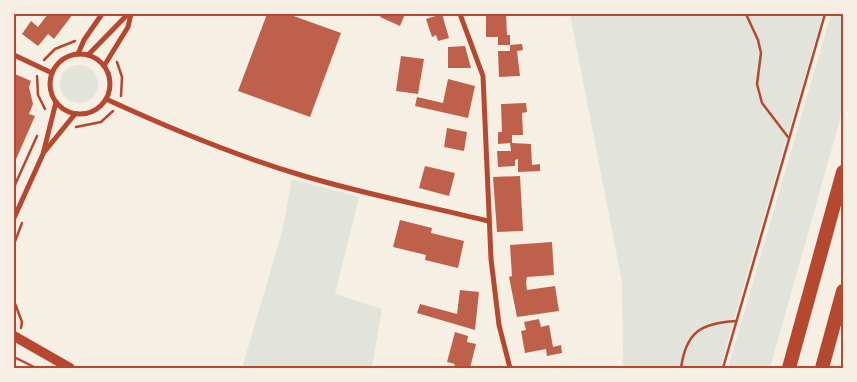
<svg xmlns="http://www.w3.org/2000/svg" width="857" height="382" viewBox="0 0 857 382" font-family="'Sofia Sans Condensed',sans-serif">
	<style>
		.green { fill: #e2e4dc }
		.building { fill: #bf614a }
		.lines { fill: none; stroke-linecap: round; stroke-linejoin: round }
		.path { stroke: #b5482f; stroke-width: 2.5 }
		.minor { stroke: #b5482f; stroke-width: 5 }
		.secondary { stroke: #b5482f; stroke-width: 10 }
		.motorway { stroke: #b5482f; stroke-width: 14 }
		.neatline { fill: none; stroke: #b5482f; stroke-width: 2 }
	</style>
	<rect width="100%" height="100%" fill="#f6efe4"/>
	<g class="green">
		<polygon points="570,14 823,14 720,368 623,368 622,282"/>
		<polygon points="831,14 843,14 843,109 770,368 728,368"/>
		<circle cx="79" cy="84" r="19"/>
		<polygon points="292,179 359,197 335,294 382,309 372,367 374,368 242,368 282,232"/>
	</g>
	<g class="building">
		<polygon points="48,14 73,14 54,39 48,34 38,46 22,34 31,21 38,27"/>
		<polygon points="267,14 288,14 341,33 310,117 238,91"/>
		<polygon points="382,14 405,14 400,26 380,17"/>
		<polygon points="442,14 449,38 438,41 436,35 432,37 426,19"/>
		<polygon points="486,14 506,14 507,35 510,35 510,45 522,44 523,50 517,51 520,76 499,77 498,51 510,51 510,45 498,45 498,37 486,37"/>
		<polygon points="465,46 471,68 448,68 448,47"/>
		<polygon points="401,56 424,59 418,94 396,91"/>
		<polygon points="15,74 31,81 29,87 33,104 29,114 35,116 14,164"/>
		<polygon points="448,79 475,86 468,118 415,106 417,97 443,103"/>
		<polygon points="526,103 527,112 522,113 523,135 512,135 512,143 531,144 532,165 540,164 540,171 518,172 518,159 515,160 515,166 498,167 497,151 511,151 510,143 498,144 498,132 502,132 501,104"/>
		<polygon points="447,128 467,132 464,151 444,147"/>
		<polygon points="425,166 455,173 449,196 419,188"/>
		<polygon points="520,176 523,231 497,232 493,177"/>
		<polygon points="400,220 432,228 431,233 464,241 458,268 425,260 426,255 393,247"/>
		<polygon points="552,242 554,275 527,277 526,282 527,290 555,286 559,311 517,317 509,277 512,276 510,245"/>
		<polygon points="460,290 479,292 475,330 417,313 420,304 457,314"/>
		<polygon points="539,319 541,327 549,325 553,347 561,345 562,353 547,356 546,349 525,353 521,331 526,330 524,322"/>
		<polygon points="455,332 468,336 467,342 476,344 470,368 453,368 455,364 447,362"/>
	</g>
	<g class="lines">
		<g class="path">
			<polyline points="746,14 758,40 761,53 757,84 762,103 788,137"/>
			<polyline points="44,60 55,49 75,41"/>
			<polyline points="117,62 122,77 121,96"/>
			<polyline points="37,76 38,95 45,109"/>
			<polyline points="76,127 101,122 113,111"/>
			<polyline points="14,187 37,136"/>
			<polyline points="14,244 22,223"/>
			<polyline points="14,301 22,322 21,328"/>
			<polyline points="14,357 36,368"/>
			<path d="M681,368C686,332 701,323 736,321"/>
			<polyline points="723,368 825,14"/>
		</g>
		<g class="minor">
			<polyline points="460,14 483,76 491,259 499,325 510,368"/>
			<polyline points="78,54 84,40 102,14"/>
			<circle cx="80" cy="84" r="30"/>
			<polyline points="14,55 52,73"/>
			<polyline points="88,55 128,14"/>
			<polyline points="104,66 128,27 131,14"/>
			<path d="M106,99C171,129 236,156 304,176C364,194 427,206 488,221"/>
			<polyline points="45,151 75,114"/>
			<polyline points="14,218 43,154 56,102"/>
		</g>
		<polyline class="secondary" points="14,336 70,368"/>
		<g class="motorway">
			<polyline points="789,368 843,172"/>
			<polyline points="822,368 843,291"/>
		</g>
	</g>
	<rect width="857" height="382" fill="none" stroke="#f6efe4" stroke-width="30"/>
	<rect x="15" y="15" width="827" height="352" class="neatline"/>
</svg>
